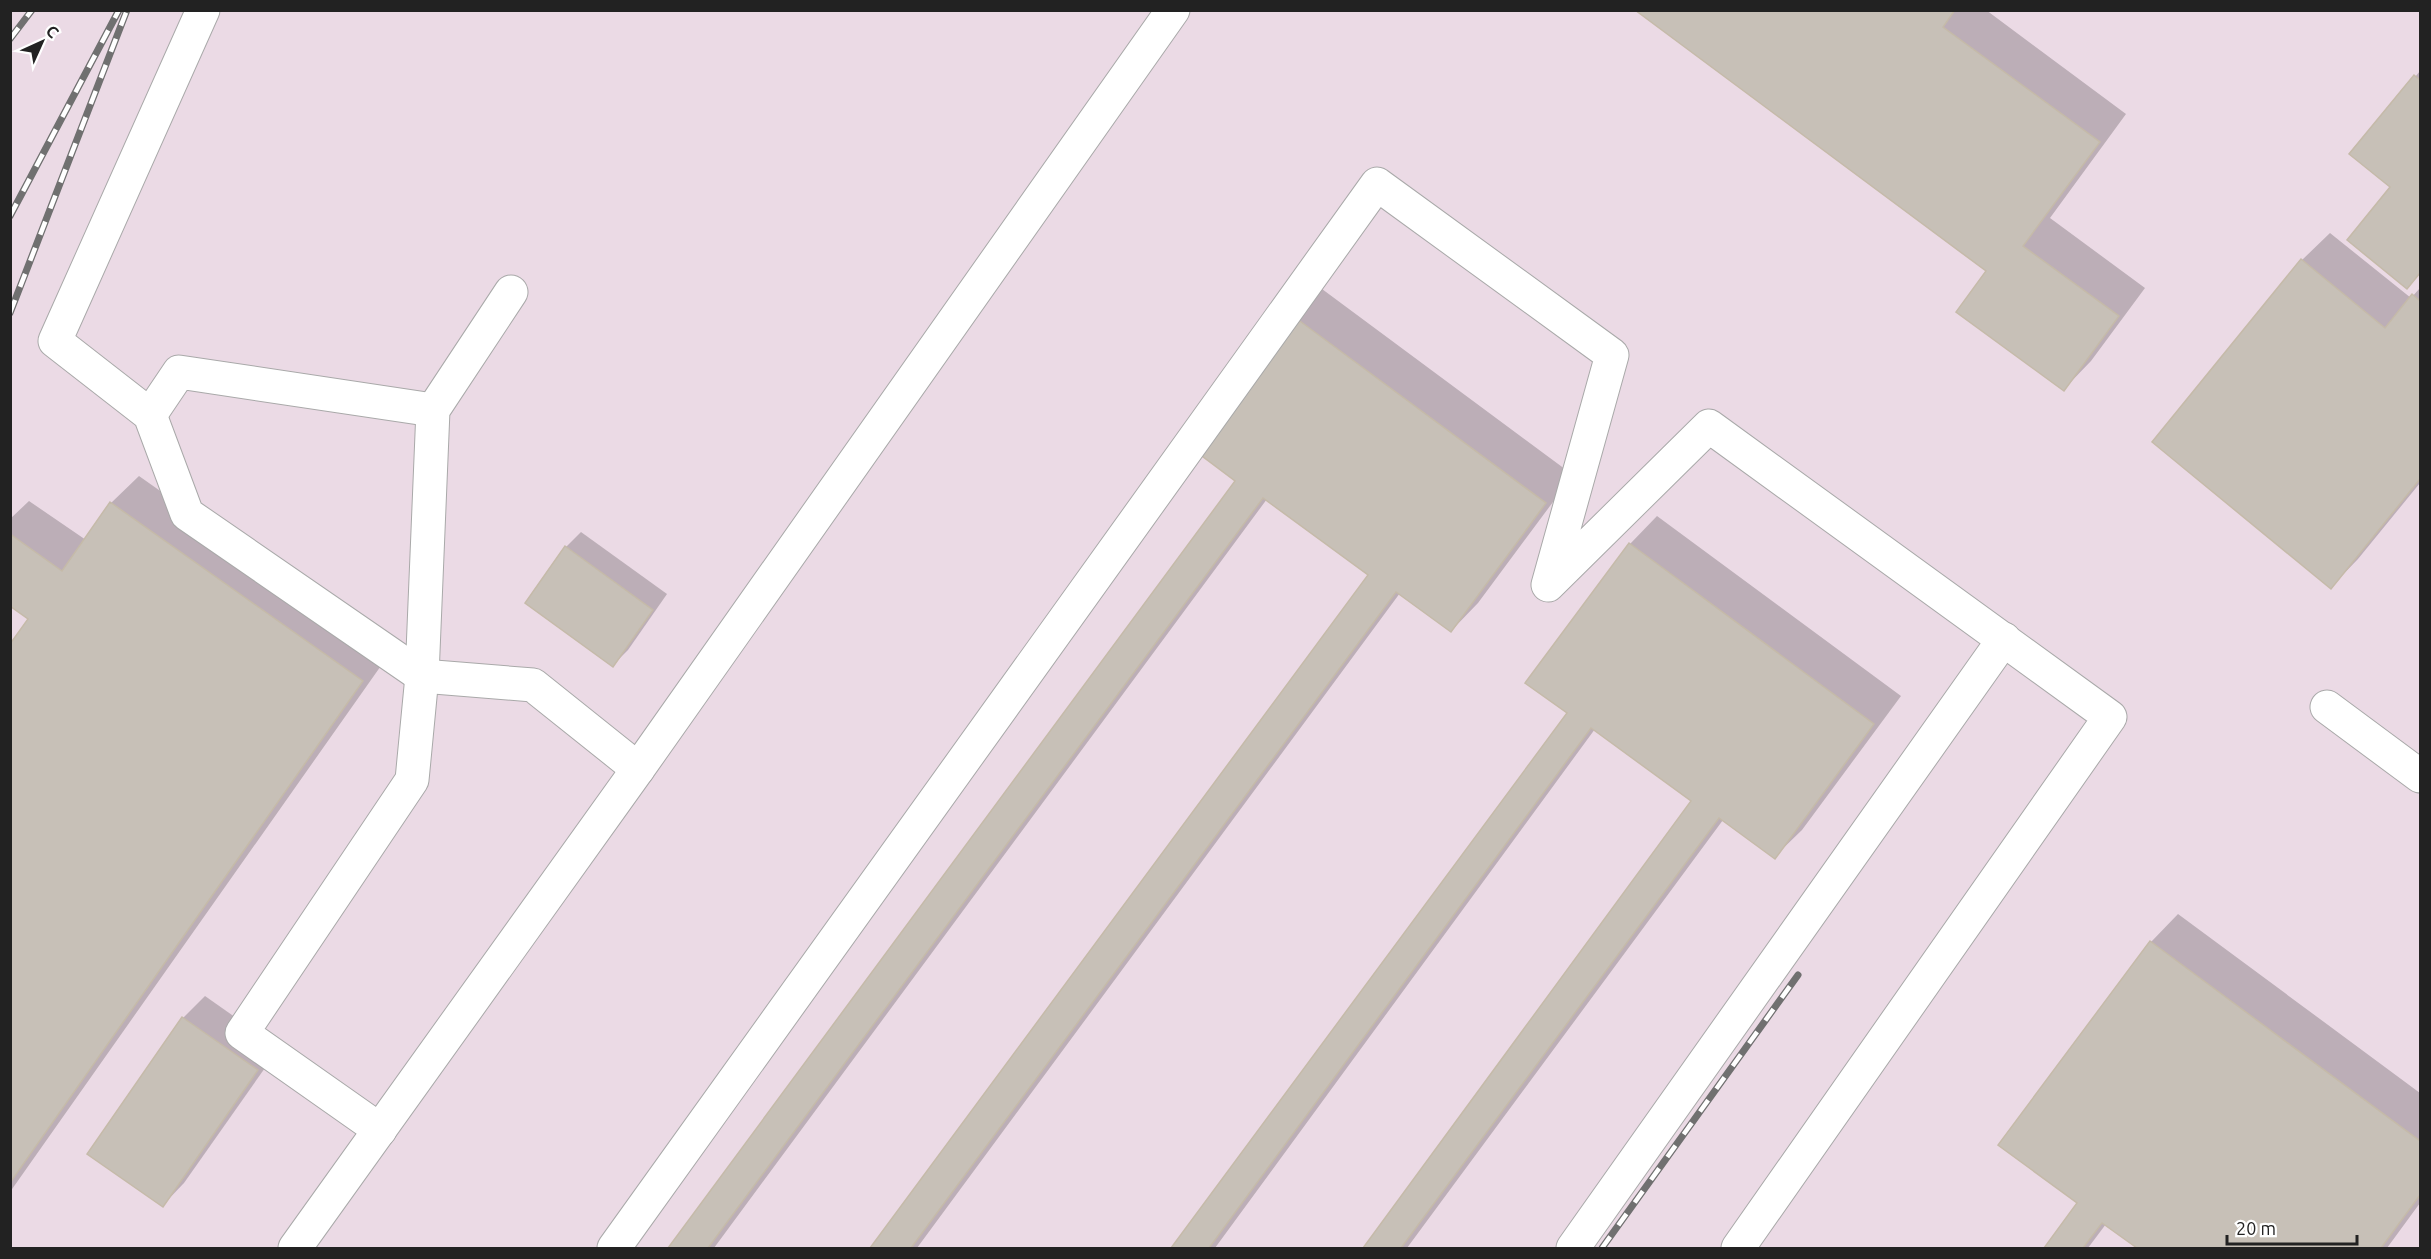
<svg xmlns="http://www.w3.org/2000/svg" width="2431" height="1259" viewBox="0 0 2431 1259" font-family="Ubuntu,sans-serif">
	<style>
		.industrial { fill: #ebdae5 }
		.shadow { fill: #0003 }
		.building { fill: #c7c0b7; stroke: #c5baa9; stroke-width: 1.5 }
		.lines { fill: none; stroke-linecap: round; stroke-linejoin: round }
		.minor-casing { stroke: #a9a9a9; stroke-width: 35 }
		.minor { stroke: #fff; stroke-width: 33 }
		.rail-casing { stroke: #707070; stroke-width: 7 }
		.rail { stroke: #fff; stroke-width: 4.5; stroke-dasharray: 14; stroke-linecap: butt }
	</style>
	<rect width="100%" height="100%" fill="#f2f0e8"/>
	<rect class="industrial" x="11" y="11" width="2409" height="1237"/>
	<g class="shadow">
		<polygon points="1637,10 1986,10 2126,114 2050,218 2145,288 2091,361 2064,389 1988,270"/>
		<polygon points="2420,71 2420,273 2407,287 2392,187 2352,154"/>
		<polygon points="2330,233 2411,298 2420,288 2420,483 2358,559 2331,587 2302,260"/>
		<polygon points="1322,289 1573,475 1478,603 1451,631 1400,593 917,1248 872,1248 1370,575 1267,499 714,1248 670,1248 1237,481 1196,450"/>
		<polygon points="139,476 390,653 10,1192 10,646 30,618 10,604 10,519 29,501 86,540 111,503"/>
		<polygon points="1657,516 1901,696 1802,830 1774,857 1723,820 1407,1248 1365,1248 1693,801 1595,729 1215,1248 1173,1248 1569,713 1527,682 1630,544"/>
		<polygon points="581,532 667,594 628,650 613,665 566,547"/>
		<polygon points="2178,914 2420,1093 2420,1203 2387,1248 2139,1248 2106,1224 2088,1248 2046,1248 2079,1203 2151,942"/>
		<polygon points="205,996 279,1048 184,1183 163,1205 183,1018"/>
	</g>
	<g class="building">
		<polygon points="1635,10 1955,10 1943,27 2100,142 2023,246 2119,316 2064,391 1956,312 1986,271"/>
		<polygon points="2414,75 2420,80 2420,273 2407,289 2347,240 2390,187 2349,154"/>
		<polygon points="2301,259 2385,328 2412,294 2420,301 2420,479 2331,589 2152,442"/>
		<polygon points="1293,316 1546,503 1451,632 1396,592 911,1248 870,1248 1368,575 1263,498 708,1248 668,1248 1235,481 1194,450"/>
		<polygon points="110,502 363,681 10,1183 10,644 28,619 10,606 10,534 62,571"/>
		<polygon points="1629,543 1874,724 1775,859 1719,818 1401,1248 1363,1248 1691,801 1591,728 1209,1248 1171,1248 1567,713 1525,683"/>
		<polygon points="565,546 653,610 613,667 525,603"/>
		<polygon points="2150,941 2420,1141 2420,1195 2381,1248 2137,1248 2102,1223 2083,1248 2044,1248 2077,1203 1998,1145"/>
		<polygon points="182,1017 258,1070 163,1207 87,1154"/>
	</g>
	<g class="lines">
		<defs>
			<g id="minor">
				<polyline points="203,10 55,341 150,415 187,514 422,676 533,685 638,769"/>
				<polyline points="150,415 179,372 433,410"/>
				<polyline points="2327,707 2420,776"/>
				<polyline points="380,1130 242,1033 412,780 422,676 433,410 511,292"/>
				<polyline points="295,1248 638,769 1173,10"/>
				<polyline points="614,1248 1377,184 1612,355 1548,585 1709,426 2110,717 1738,1248"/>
				<polyline points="1573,1248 2004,639"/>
			</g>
		</defs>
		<use href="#minor" class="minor-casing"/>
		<use href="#minor" class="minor"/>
		<defs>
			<g id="rail">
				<polyline points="10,39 32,10"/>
				<polyline points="10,216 119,10"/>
				<polyline points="10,313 127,10"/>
				<polyline points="1602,1248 1798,975"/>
			</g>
		</defs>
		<use href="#rail" class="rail-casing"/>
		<use href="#rail" class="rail"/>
	</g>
	<rect width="2431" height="1259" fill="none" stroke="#222222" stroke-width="24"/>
	<g transform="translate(42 42) rotate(45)" stroke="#ffffff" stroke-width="4.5" paint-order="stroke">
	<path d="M0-4.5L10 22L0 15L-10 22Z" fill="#222222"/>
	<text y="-9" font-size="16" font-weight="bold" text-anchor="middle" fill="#222222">С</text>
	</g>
	<path d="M2227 1235v9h130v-9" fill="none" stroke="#222222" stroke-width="3"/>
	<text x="2236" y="1235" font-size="18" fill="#222222" stroke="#ffffff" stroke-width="4.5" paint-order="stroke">20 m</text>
</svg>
